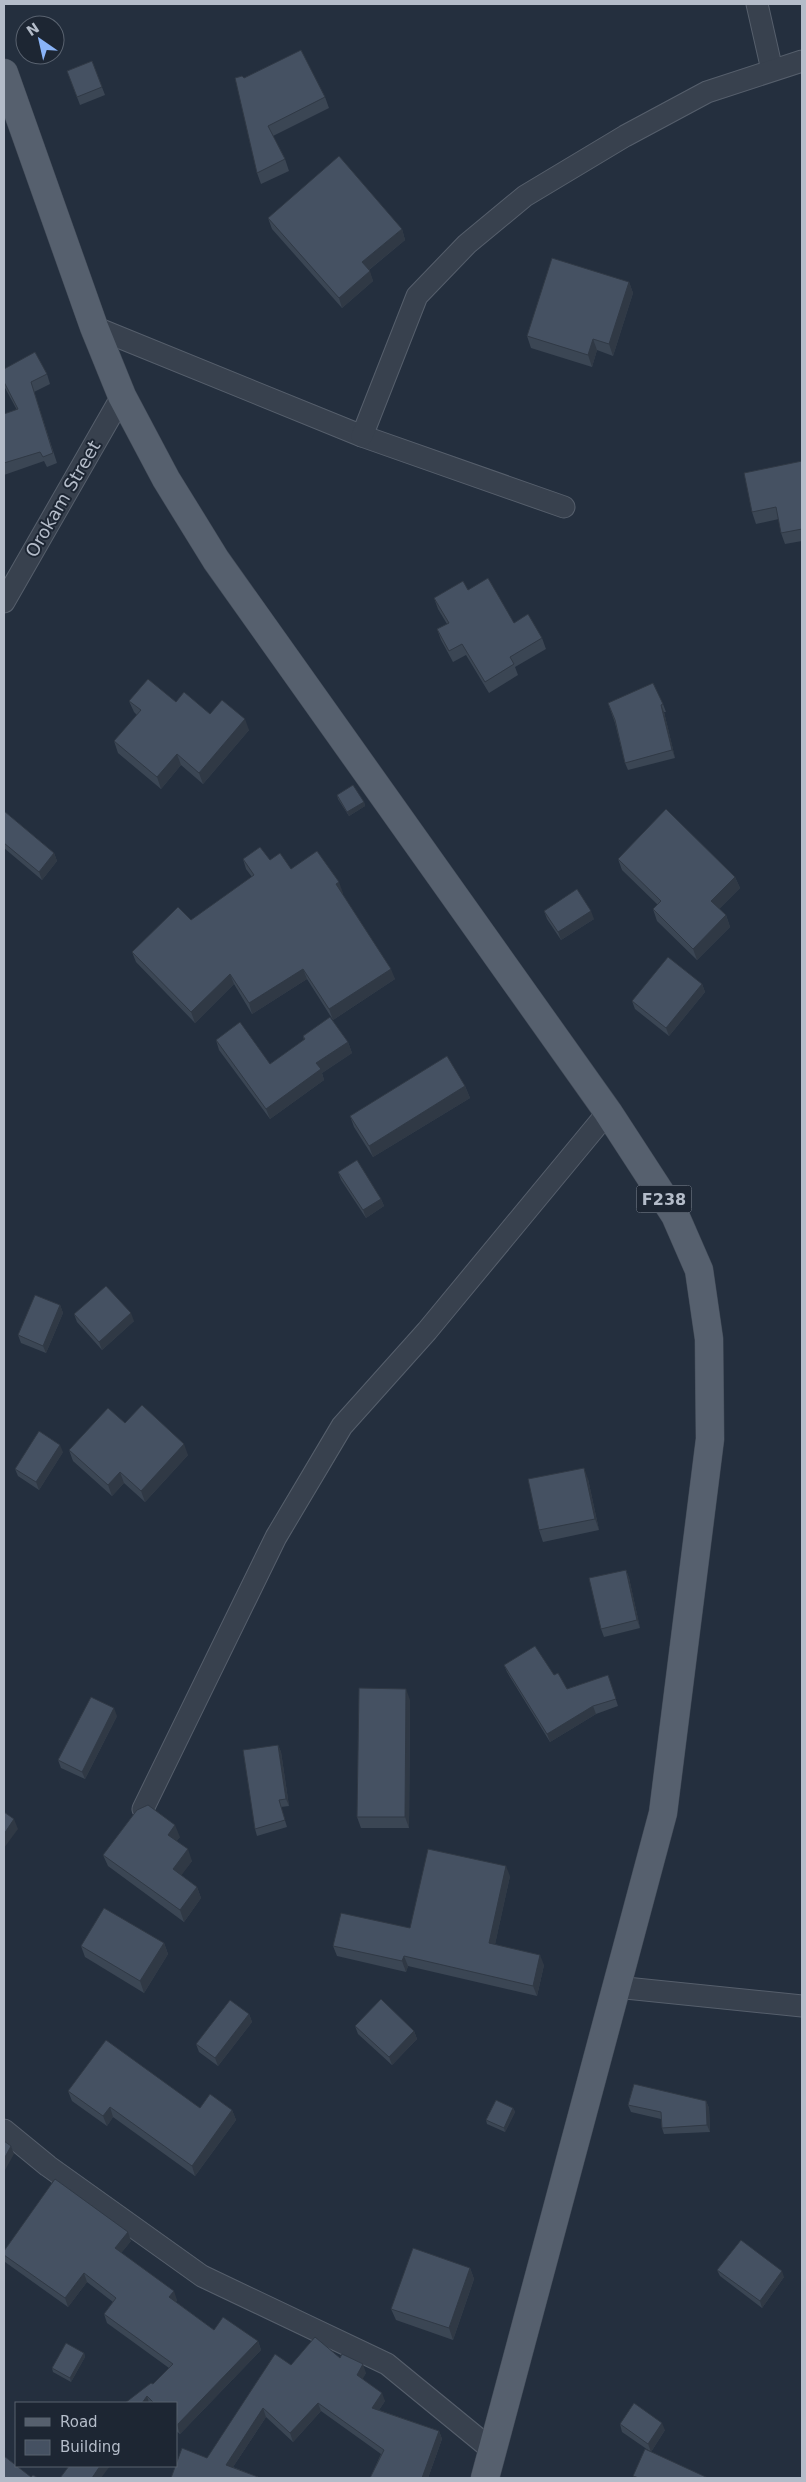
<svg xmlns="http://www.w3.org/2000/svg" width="806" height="2482" viewBox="0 0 806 2482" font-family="'DejaVu Sans',sans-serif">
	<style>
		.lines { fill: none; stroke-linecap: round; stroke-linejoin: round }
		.street-casing { stroke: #565f6c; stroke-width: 23 }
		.primary-casing { stroke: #414a57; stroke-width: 29 }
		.street { stroke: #38414e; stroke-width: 21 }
		.primary { stroke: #56606e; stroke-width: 28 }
		.wall { fill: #3b4654 }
		.shaded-wall { fill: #303945 }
		.building { fill: #455162; stroke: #303945 }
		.labels { text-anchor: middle; stroke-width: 4; stroke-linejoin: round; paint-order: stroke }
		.shield { fill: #1d2633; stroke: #878f9c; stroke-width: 1 }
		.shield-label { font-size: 16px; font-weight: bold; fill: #b4bcc9 }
		.street-label { font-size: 18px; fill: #b4bcc9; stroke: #1d2633 }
	</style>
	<rect width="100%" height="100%" fill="#242f3e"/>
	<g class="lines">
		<defs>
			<g id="street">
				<polyline points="757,4 772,70"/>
				<polyline points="94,327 362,436 564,507"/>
				<polyline points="362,436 417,296 467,244 525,196 625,136 707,92 802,61"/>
				<polyline points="4,602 122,396"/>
				<polyline points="143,1809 276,1537 342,1426 427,1331 608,1112"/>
				<polyline points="616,1987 802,2006"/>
				<polyline points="4,2130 48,2166 202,2276 387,2364 492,2450"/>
			</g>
			<polyline id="primary" points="4,73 94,327 122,396 166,479 216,560 608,1112 675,1215 699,1270 709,1339 710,1439 663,1813 485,2478"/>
		</defs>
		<use href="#street" class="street-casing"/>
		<use href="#primary" class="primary-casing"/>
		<use href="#street" class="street"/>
		<use href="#primary" class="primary"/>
	</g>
	<g class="wall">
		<polygon points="92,61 105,95 80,105 67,71"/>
		<polygon points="244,78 325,97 329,108 273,136 285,159 289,171 261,184 257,173"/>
		<polygon points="268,218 402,229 405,240 369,270 373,281 342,308 272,229"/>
		<polygon points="629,282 633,293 613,356 597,350 592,367 531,348 527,336"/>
		<polygon points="4,369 47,374 50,384 34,392 57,463 47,467 44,461 4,475 4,414 17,410 4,386"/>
		<polygon points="802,461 802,541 785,544 781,533 779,519 756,524 752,512"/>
		<polygon points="468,590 514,623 542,638 546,649 515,667 518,675 489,693 466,655 453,662 441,640 437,629 447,624 438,609 434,598"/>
		<polygon points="129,701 176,702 210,714 249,730 203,784 181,765 161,789 118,753 114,741 137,715 134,712"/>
		<polygon points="608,703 663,704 666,712 664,712 675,758 628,770 625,763 615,723"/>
		<polygon points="337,795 364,802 365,806 349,816 338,799"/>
		<polygon points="4,811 54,853 57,861 42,880 4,848"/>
		<polygon points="243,859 270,860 291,869 343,893 342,893 395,979 333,1020 307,979 252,1014 234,984 195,1023 136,962 132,952 191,920 252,877 246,869"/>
		<polygon points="618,859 735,877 740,888 719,909 726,915 730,927 697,960 657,921 653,909 658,905 622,870"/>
		<polygon points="544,911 594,919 561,940 547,919"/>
		<polygon points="702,984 705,992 669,1036 635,1009 632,1001"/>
		<polygon points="303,1036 348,1042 352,1053 322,1073 324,1080 270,1119 219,1050 216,1040 270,1064 304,1040"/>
		<polygon points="465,1086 470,1098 373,1157 354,1127 350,1116"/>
		<polygon points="338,1172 381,1199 384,1206 366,1218 341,1180"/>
		<polygon points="60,1305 63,1313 46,1353 21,1343 18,1335"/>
		<polygon points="74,1314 134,1321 102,1350 77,1322"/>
		<polygon points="125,1423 188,1455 145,1502 124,1483 112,1496 73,1461 69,1450"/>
		<polygon points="63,1452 39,1490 18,1476 15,1469"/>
		<polygon points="588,1479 599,1530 543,1542 539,1530"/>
		<polygon points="626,1570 629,1578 640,1628 604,1637 601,1629"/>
		<polygon points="504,1665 554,1675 567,1689 608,1675 618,1706 596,1714 550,1742 507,1672"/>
		<polygon points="410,1700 409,1828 361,1828 357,1817"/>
		<polygon points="117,1716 85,1779 61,1768 58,1760"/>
		<polygon points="278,1745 281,1752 289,1806 281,1807 287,1827 257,1836 255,1829"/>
		<polygon points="180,1837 176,1841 192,1861 181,1875 197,1887 201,1898 184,1922 108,1866 103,1855"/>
		<polygon points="510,1876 495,1944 544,1965 537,1996 408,1966 406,1972 337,1956 333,1946 410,1928"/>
		<polygon points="164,1943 168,1954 144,1993 85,1957 81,1946"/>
		<polygon points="249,2014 252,2022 218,2066 199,2052 196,2044"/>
		<polygon points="355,2026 414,2031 417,2039 392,2065 358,2034"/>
		<polygon points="68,2091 200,2108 232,2110 236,2120 195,2176 113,2117 107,2126 72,2101"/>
		<polygon points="706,2101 709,2108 710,2132 664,2134 662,2128 661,2119 631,2112 628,2105"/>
		<polygon points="513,2108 515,2112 505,2132 487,2124 486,2120"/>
		<polygon points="131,2241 121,2253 177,2300 176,2302 214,2330 258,2341 261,2350 180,2434 176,2431 176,2403 125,2403 153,2384 169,2368 107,2323 104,2314 113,2302 87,2282 68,2307 5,2262 4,2258 4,2251"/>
		<polygon points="470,2268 474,2279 453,2340 396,2320 391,2309"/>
		<polygon points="717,2270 784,2277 762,2308 720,2276"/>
		<polygon points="84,2353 85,2357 71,2382 53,2372 52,2368"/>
		<polygon points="340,2358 366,2373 362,2379 385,2401 379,2410 439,2431 442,2439 428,2478 370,2478 381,2454 321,2411 293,2442 266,2417 233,2467 258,2477 258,2478 171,2478 207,2458 291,2365"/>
		<polygon points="620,2424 665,2430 651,2452 622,2432"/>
	</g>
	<g class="shaded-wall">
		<polygon points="402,229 405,240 365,273 362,262"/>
		<polygon points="370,271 373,281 342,308 339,298"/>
		<polygon points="629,282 633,293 613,356 609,344"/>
		<polygon points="593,339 597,350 592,367 588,355"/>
		<polygon points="661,705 664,712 675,758 672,750"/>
		<polygon points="245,719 249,730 203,784 199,773"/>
		<polygon points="177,754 181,765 161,789 157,777"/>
		<polygon points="364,802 365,806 349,816 347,812"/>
		<polygon points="54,853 57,861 42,880 39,872"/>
		<polygon points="735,877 740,888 715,913 711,901"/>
		<polygon points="339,882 343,893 340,895 336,884"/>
		<polygon points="591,911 594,919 561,940 558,932"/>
		<polygon points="726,915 730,927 697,960 693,949"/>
		<polygon points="303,969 307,979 252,1014 249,1003"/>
		<polygon points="391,969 395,979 333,1020 329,1009"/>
		<polygon points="230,974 234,984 195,1023 191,1012"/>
		<polygon points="702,984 705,992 669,1036 666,1028"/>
		<polygon points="348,1042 352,1053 322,1073 324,1080 270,1119 266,1109 316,1063"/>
		<polygon points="465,1086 470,1098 373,1157 369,1146"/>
		<polygon points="381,1199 384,1206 366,1218 363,1210"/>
		<polygon points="60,1305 63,1313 46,1353 43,1346"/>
		<polygon points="131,1313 134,1321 102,1350 99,1342"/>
		<polygon points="184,1444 188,1455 145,1502 141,1491"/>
		<polygon points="60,1445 63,1452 39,1490 36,1482"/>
		<polygon points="584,1468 588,1479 599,1530 595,1519"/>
		<polygon points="120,1472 124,1483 112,1496 108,1485"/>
		<polygon points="626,1570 629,1578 640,1628 637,1620"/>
		<polygon points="406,1689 410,1700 409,1828 405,1817"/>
		<polygon points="593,1706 596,1714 550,1742 547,1734"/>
		<polygon points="114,1708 117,1716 85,1779 82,1772"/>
		<polygon points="278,1745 281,1752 289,1806 286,1799"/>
		<polygon points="14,1819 18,1829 4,1848 4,1834"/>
		<polygon points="175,1825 180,1837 172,1847 168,1835"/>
		<polygon points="188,1849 192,1861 177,1881 173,1869"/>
		<polygon points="506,1866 510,1876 493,1954 489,1943"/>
		<polygon points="197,1887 201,1898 184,1922 180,1910"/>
		<polygon points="164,1943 168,1954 144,1993 140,1981"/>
		<polygon points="540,1955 544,1965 537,1996 533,1986"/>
		<polygon points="404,1956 408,1966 406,1972 402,1961"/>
		<polygon points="249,2014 252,2022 218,2066 215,2058"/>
		<polygon points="414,2031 417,2039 392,2065 389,2057"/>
		<polygon points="706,2101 709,2108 710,2132 707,2125"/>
		<polygon points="110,2107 113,2117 107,2126 103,2116"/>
		<polygon points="513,2108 515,2112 505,2132 504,2128"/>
		<polygon points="232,2110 236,2120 195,2176 192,2166"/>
		<polygon points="11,2146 14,2154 4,2172 4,2159"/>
		<polygon points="128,2232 131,2241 118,2257 115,2248"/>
		<polygon points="470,2268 474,2279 453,2340 449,2328"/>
		<polygon points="782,2271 784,2277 762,2308 760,2301"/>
		<polygon points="84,2273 87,2282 68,2307 65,2298"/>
		<polygon points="174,2291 177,2300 173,2306 169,2297"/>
		<polygon points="258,2341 261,2350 180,2434 177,2425"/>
		<polygon points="84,2353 85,2357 71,2382 70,2378"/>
		<polygon points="363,2364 366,2373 360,2384 357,2375"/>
		<polygon points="382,2393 385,2401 375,2416 372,2408"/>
		<polygon points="147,2396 149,2403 142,2403"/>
		<polygon points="318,2403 321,2411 293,2442 290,2433"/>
		<polygon points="263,2408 266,2417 229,2473 226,2465"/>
		<polygon points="662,2423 665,2430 651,2452 648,2444"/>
		<polygon points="439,2431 442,2439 428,2478 422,2478"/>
		<polygon points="100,2466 110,2466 101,2478 92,2478"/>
	</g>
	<g class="building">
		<polygon points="301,50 325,97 268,126 285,159 257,173 235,78 242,76 244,78"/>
		<polygon points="92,61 102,87 77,97 67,71"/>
		<polygon points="339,156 402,229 362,262 370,271 339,298 268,218"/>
		<polygon points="552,258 629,282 609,344 593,339 588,355 527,336"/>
		<polygon points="35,352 47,374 31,382 53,453 43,457 40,452 4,463 4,414 18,409 4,382 4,369"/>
		<polygon points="802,461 802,529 781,533 776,507 752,512 744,473"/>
		<polygon points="488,578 514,623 528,614 542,638 510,657 514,664 485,682 462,644 449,651 437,629 449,623 434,598 463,581 468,590"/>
		<polygon points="148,679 176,702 184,692 210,714 222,700 245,719 199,773 177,754 157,777 114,741 141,710 129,701"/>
		<polygon points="653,683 663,704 661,705 672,750 625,763 615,720 608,703"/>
		<polygon points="353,785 364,802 347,812 337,795"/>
		<polygon points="666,809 735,877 711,901 726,915 693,949 653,909 661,901 618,859"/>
		<polygon points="4,811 54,853 39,872 4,843"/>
		<polygon points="260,847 270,860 280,853 291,869 317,851 339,882 336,884 391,969 329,1009 303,969 249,1003 230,974 191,1012 132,952 178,907 191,920 254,875 243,859"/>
		<polygon points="577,889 591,911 558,932 544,911"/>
		<polygon points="668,957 702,984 666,1028 632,1001"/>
		<polygon points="330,1017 348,1042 316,1063 321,1069 266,1109 216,1040 240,1022 270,1064 305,1039 303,1036"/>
		<polygon points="447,1056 465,1086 369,1146 350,1116"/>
		<polygon points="357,1160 381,1199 363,1210 338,1172"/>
		<polygon points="106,1286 131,1313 99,1342 74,1314"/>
		<polygon points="35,1295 60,1305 43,1346 18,1335"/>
		<polygon points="142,1405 184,1444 141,1491 120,1472 108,1485 69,1450 108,1408 125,1423"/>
		<polygon points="39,1431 60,1445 36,1482 15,1469"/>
		<polygon points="584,1468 595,1519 539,1530 528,1479"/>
		<polygon points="626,1570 637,1620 601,1629 589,1578"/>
		<polygon points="535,1646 554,1675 558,1673 567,1689 608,1675 616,1699 593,1706 547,1734 504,1665"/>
		<polygon points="359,1688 406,1689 405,1817 357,1817"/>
		<polygon points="91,1697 114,1708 82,1772 58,1760"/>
		<polygon points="278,1745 286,1799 279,1800 285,1820 255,1829 243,1750"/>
		<polygon points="148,1805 175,1825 168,1835 188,1849 173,1869 197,1887 180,1910 103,1855 137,1810"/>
		<polygon points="4,1812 14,1819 4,1834"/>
		<polygon points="428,1849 506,1866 489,1943 540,1955 533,1986 404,1956 402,1961 333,1946 341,1913 410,1928"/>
		<polygon points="104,1908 164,1943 140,1981 81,1946"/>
		<polygon points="381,1999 414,2031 389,2057 355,2026"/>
		<polygon points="230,2000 249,2014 215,2058 196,2044"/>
		<polygon points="106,2040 200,2108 210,2094 232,2110 192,2166 110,2107 103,2116 68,2091"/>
		<polygon points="634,2084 706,2101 707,2125 662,2128 661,2112 628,2105"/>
		<polygon points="496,2100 513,2108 504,2128 486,2120"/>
		<polygon points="4,2141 11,2146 4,2159"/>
		<polygon points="55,2179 128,2232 115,2248 174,2291 169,2297 214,2330 223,2317 258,2341 177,2425 176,2403 154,2403 147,2396 142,2403 125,2403 151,2383 153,2384 173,2364 104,2314 116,2298 84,2273 65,2298 4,2255 4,2251"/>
		<polygon points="741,2240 782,2271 760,2301 717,2270"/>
		<polygon points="413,2248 470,2268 449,2328 391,2309"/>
		<polygon points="315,2337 340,2358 342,2354 363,2364 357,2375 382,2393 372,2408 439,2431 422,2478 370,2478 384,2450 318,2403 290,2433 263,2408 226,2465 258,2477 257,2478 171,2478 182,2448 207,2458 275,2354 291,2365"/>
		<polygon points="66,2343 84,2353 70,2378 52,2368"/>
		<polygon points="634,2403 662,2423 648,2444 620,2424"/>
		<polygon points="645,2449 708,2478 639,2478 633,2476"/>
		<polygon points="4,2456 31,2477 33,2475 38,2478 4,2478"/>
		<polygon points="69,2466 100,2466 92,2478 60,2478"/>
	</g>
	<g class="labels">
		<rect class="shield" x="636.5" y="1185.5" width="55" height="27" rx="4"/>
		<g class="shield-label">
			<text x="664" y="1205">F238</text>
		</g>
		<g class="street-label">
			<text transform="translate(63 499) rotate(-60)" y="6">Orokam Street</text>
		</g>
	</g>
	<rect width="806" height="2482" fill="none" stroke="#b4bcc9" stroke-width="10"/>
	<rect x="15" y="2402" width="162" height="65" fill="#1d2633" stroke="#59626f"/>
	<rect x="25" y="2418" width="25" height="8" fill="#56606e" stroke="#59626f"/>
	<text x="60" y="2427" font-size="15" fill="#b4bcc9">Road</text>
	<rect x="25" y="2440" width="25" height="15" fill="#455162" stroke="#59626f"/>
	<text x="60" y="2452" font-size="15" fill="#b4bcc9">Building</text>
	<g transform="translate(40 40) rotate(326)"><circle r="24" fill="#1d2633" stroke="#59626f"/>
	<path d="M0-4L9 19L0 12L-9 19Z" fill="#8ab4f8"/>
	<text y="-8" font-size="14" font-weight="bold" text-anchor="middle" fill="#b4bcc9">N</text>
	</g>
</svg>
